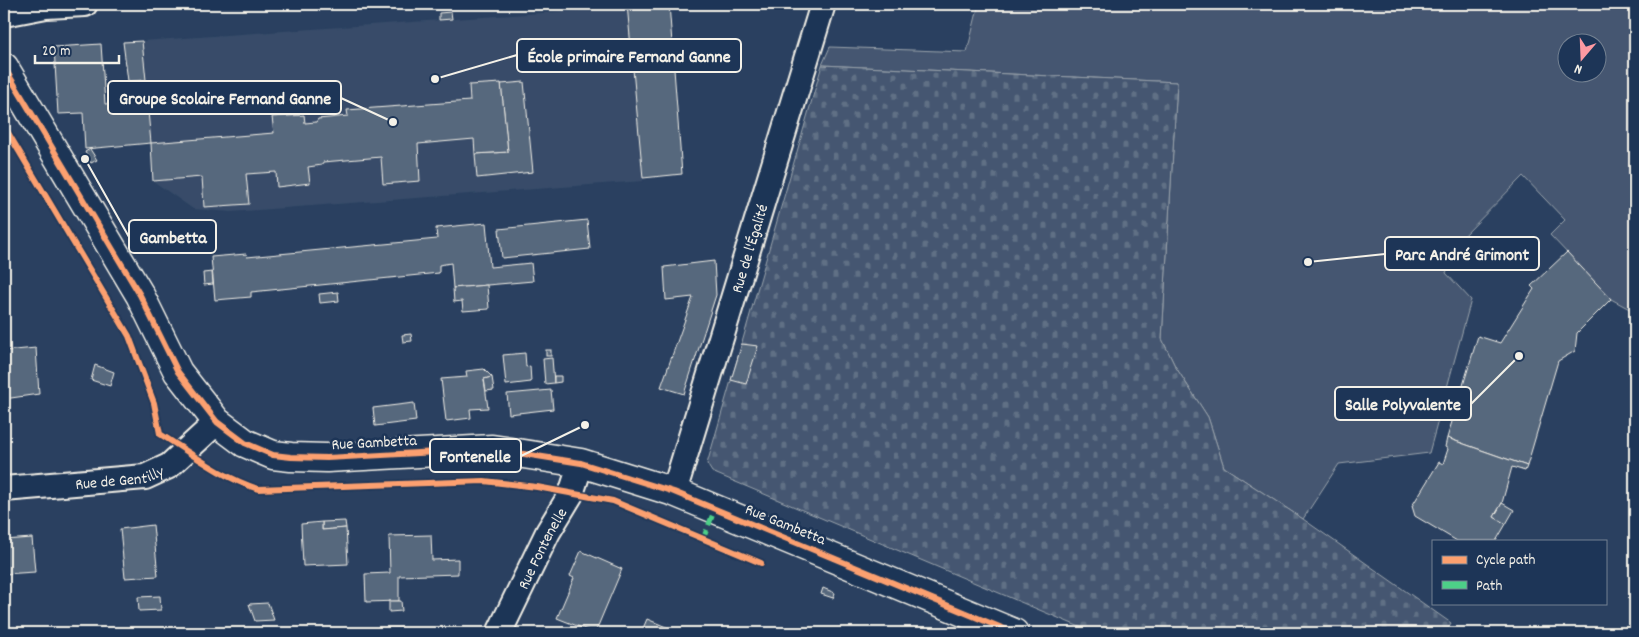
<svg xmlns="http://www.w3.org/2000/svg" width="1639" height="637" viewBox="0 0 1639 637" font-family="Dekko,sans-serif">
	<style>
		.built { fill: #374c69 }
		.green { fill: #445771; stroke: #9ca4ac; fill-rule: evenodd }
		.cemetery { fill: url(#cemetery-stones); stroke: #9ca4ac }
		.building { fill: #56677d; stroke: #f4f1e8 }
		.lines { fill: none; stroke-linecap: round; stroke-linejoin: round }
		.minor-casing { stroke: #f4f1e8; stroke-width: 28 }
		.tertiary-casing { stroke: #f4f1e8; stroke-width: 31 }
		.minor { stroke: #1d3557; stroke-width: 24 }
		.tertiary { stroke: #1d3557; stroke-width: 28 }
		.quiet { stroke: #4dcf88; stroke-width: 5; stroke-dasharray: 10 5; stroke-linecap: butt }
		.cycleway-casing { stroke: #1d3557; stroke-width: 9 }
		.cycleway { stroke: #fca06f; stroke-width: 6 }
		.labels { text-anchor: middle; stroke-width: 5; stroke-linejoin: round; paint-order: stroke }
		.street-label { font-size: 16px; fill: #f4f1e8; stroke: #1d3557 }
		.leader { fill: none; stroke: #f4f1e8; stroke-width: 2 }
		.callout-dot { fill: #f4f1e8; stroke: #1d3557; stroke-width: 2 }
		.callout { fill: #1d3557; stroke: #f4f1e8; stroke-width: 2 }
		.callout-label { font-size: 18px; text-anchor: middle; font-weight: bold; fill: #f4f1e8 }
	</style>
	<defs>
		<pattern id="cemetery-stones" width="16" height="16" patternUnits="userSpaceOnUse" patternTransform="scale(1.25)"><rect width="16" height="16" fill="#445771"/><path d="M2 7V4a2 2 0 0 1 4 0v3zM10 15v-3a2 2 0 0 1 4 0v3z" fill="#607085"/></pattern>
	</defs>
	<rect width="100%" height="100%" fill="#2a4060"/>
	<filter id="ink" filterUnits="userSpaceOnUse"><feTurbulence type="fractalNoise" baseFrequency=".02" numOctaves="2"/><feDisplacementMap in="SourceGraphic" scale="10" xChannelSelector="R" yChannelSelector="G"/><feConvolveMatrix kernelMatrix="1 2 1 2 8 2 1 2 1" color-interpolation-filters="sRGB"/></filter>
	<g filter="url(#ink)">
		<polygon class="built" points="628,7 643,181 231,212 193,209 153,181 142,41"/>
		<path class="green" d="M979,4H1635V312L1611,299L1550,235L1565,220L1523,176L1459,241L1446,273L1471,300L1429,453L1339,464L1303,519L1224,467L1208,417L1175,366L1162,339L1177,82L822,65L830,47L967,52ZM1566,42H1596V72H1566Z"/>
		<polygon class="cemetery" points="822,65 1177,82 1162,339 1175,366 1208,417 1224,467 1303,519 1451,623 1445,633 1094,633 712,472 707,464"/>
		<g class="building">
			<polygon points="627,4 669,4 682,174 643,178"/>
			<polygon points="451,12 452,19 439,20 439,13"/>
			<polygon points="142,41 146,80 128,81 123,42"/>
			<polygon points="101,44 105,104 147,101 151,143 85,149 83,113 58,114 54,47"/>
			<polygon points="524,82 533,172 477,178 475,154 508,152 501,84"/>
			<polygon points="501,83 508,152 475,154 474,139 418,144 420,181 383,184 381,157 323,162 322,165 308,167 310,183 277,187 276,172 246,174 249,204 204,207 202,177 153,181 151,143 274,133 272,117 304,115 305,123 316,122 318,119 348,116 347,110 470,101 469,85"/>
			<polygon points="90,149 97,160 91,163 85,152"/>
			<polygon points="587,220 590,249 502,258 499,229"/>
			<polygon points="486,223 490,267 531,263 533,281 453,288 451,263 439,265 439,273 251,292 251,297 215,300 211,257 246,254 247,257 437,239 436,228"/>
			<polygon points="1567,252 1611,299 1577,333 1575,351 1558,361 1527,466 1447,438 1478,336 1500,343 1534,289 1531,286"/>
			<polygon points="714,261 716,295 684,394 661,387 693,297 666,300 664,267"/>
			<polygon points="212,272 213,284 204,285 203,273"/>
			<polygon points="487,285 489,309 463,311 462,301 454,302 453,288"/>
			<polygon points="338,292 339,301 320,303 319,294"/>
			<polygon points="411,334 412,341 403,342 402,335"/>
			<polygon points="742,344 758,346 746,384 731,380"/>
			<polygon points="36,348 39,394 4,399 4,351"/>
			<rect x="546" y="350" width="5" height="6"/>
			<polygon points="525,353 526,367 530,366 531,382 506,385 503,355"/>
			<polygon points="552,358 554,383 545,384 543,359"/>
			<polygon points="95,365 114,372 110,386 91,380"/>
			<polygon points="484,369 492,377 484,379 488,408 470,409 471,418 446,421 441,379 467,377 466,371"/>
			<polygon points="554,376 561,376 561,382 554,383"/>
			<polygon points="492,377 494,390 486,391 484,379"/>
			<polygon points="551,390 553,409 509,414 507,394"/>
			<polygon points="414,403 416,421 375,426 373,408"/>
			<polygon points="1447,438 1527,466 1525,471 1512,467 1502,503 1494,517 1506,524 1496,541 1457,541 1415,516 1412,506 1439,462 1443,464 1448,449 1445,447"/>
			<polygon points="1502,503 1514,510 1506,524 1494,517"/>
			<polygon points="345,521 346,528 322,530 322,522"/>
			<polygon points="322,522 322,530 346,528 348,564 303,566 301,524"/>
			<polygon points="153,525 158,576 125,578 120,529"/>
			<polygon points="431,535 432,560 458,559 458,574 399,576 399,601 366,602 365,574 390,573 389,536"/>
			<polygon points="32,538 35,572 4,574 4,540"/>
			<polygon points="581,551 622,569 595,633 557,618 574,578 570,576"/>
			<polygon points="823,588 835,593 833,598 821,594"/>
			<polygon points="160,596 161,610 139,611 138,597"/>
			<polygon points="389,601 401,601 402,611 389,612"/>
			<polygon points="268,603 274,620 255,621 249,604"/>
			<polygon points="647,619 671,629 670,633 641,633"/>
			<polygon points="402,628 402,633 354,633 354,629"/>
		</g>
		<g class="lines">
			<defs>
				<g id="minor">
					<polyline points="4,14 46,6 85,4"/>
					<path id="s1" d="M4,489L145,477L169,466L217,422"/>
					<path id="s2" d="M674,492L823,4"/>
					<path id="s3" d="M499,633L548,532L571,494L581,463"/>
				</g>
				<polyline id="tertiary" points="4,67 140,295 178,372 217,422 245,443 273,455 291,457 327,458 492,449 581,463 674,492 1014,633"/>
			</defs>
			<use href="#minor" class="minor-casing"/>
			<use href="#tertiary" class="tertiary-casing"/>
			<use href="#minor" class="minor"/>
			<use href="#tertiary" class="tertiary"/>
			<polyline class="quiet" points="703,539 715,509"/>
			<defs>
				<g id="cycleway">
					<polyline points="4,67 140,295 178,372 217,422 245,443 273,455 291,457 327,458 492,449 581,463 674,492 1014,633"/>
					<path d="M4,126L129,336L154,403L160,434C192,454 221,477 258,489L484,481L537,487L613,501L761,563"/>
				</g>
			</defs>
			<use href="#cycleway" class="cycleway-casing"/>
			<use href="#cycleway" class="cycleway"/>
		</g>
	</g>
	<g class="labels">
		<g class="street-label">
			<text dy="6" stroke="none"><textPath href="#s2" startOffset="255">Rue de l'Égalité</textPath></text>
			<text transform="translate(374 441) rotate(-3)" y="6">Rue Gambetta</text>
			<text dy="6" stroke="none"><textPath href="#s1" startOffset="116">Rue de Gentilly</textPath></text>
			<text transform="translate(786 523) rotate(22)" y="6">Rue Gambetta</text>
			<text dy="6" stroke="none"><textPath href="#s3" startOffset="95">Rue Fontenelle</textPath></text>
		</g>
	</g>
	<path class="leader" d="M435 79L517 55M393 122L341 98M85 159L129 237M1308 262L1385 254M1519 356L1471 404M585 425L521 456"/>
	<g class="callout-dot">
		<circle cx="435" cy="79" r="5"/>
		<circle cx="393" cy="122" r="5"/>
		<circle cx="85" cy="159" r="5"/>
		<circle cx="1308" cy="262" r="5"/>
		<circle cx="1519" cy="356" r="5"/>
		<circle cx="585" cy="425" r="5"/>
	</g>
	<g class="callout">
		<rect x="517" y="39" width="224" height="33" rx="5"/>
		<rect x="108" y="81" width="233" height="33" rx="5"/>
		<rect x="129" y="220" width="87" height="33" rx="5"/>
		<rect x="1385" y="237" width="154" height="33" rx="5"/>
		<rect x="1335" y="387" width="136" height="33" rx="5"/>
		<rect x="430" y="439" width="91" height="33" rx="5"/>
	</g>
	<g class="callout-label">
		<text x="629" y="62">École primaire Fernand Ganne</text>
		<text x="225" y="104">Groupe Scolaire Fernand Ganne</text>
		<text x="173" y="243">Gambetta</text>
		<text x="1462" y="260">Parc André Grimont</text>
		<text x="1403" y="410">Salle Polyvalente</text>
		<text x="475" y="462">Fontenelle</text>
	</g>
	<rect width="1639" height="637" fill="none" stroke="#1d3557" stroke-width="20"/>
	<rect x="10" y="10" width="1619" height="617" fill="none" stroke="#f4f1e8" stroke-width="2" filter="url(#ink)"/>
	<rect x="1432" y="540" width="175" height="65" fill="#1d3557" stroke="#738091"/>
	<rect x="1442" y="556" width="25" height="8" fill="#fca06f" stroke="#738091"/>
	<text x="1476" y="564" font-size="15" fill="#f4f1e8">Cycle path</text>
	<rect x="1442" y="581" width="25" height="8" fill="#4dcf88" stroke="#738091"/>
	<text x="1476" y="590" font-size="15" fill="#f4f1e8">Path</text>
	<g transform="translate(1582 58) rotate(199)"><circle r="24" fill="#1d3557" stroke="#738091"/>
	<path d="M0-4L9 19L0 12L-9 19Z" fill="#ff9aa2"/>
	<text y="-8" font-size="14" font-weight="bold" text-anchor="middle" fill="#f4f1e8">N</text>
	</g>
	<path d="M35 55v8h84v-8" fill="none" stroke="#f4f1e8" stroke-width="2.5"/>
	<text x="42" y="55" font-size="15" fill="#f4f1e8" stroke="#1d3557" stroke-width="4" paint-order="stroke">20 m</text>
</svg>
